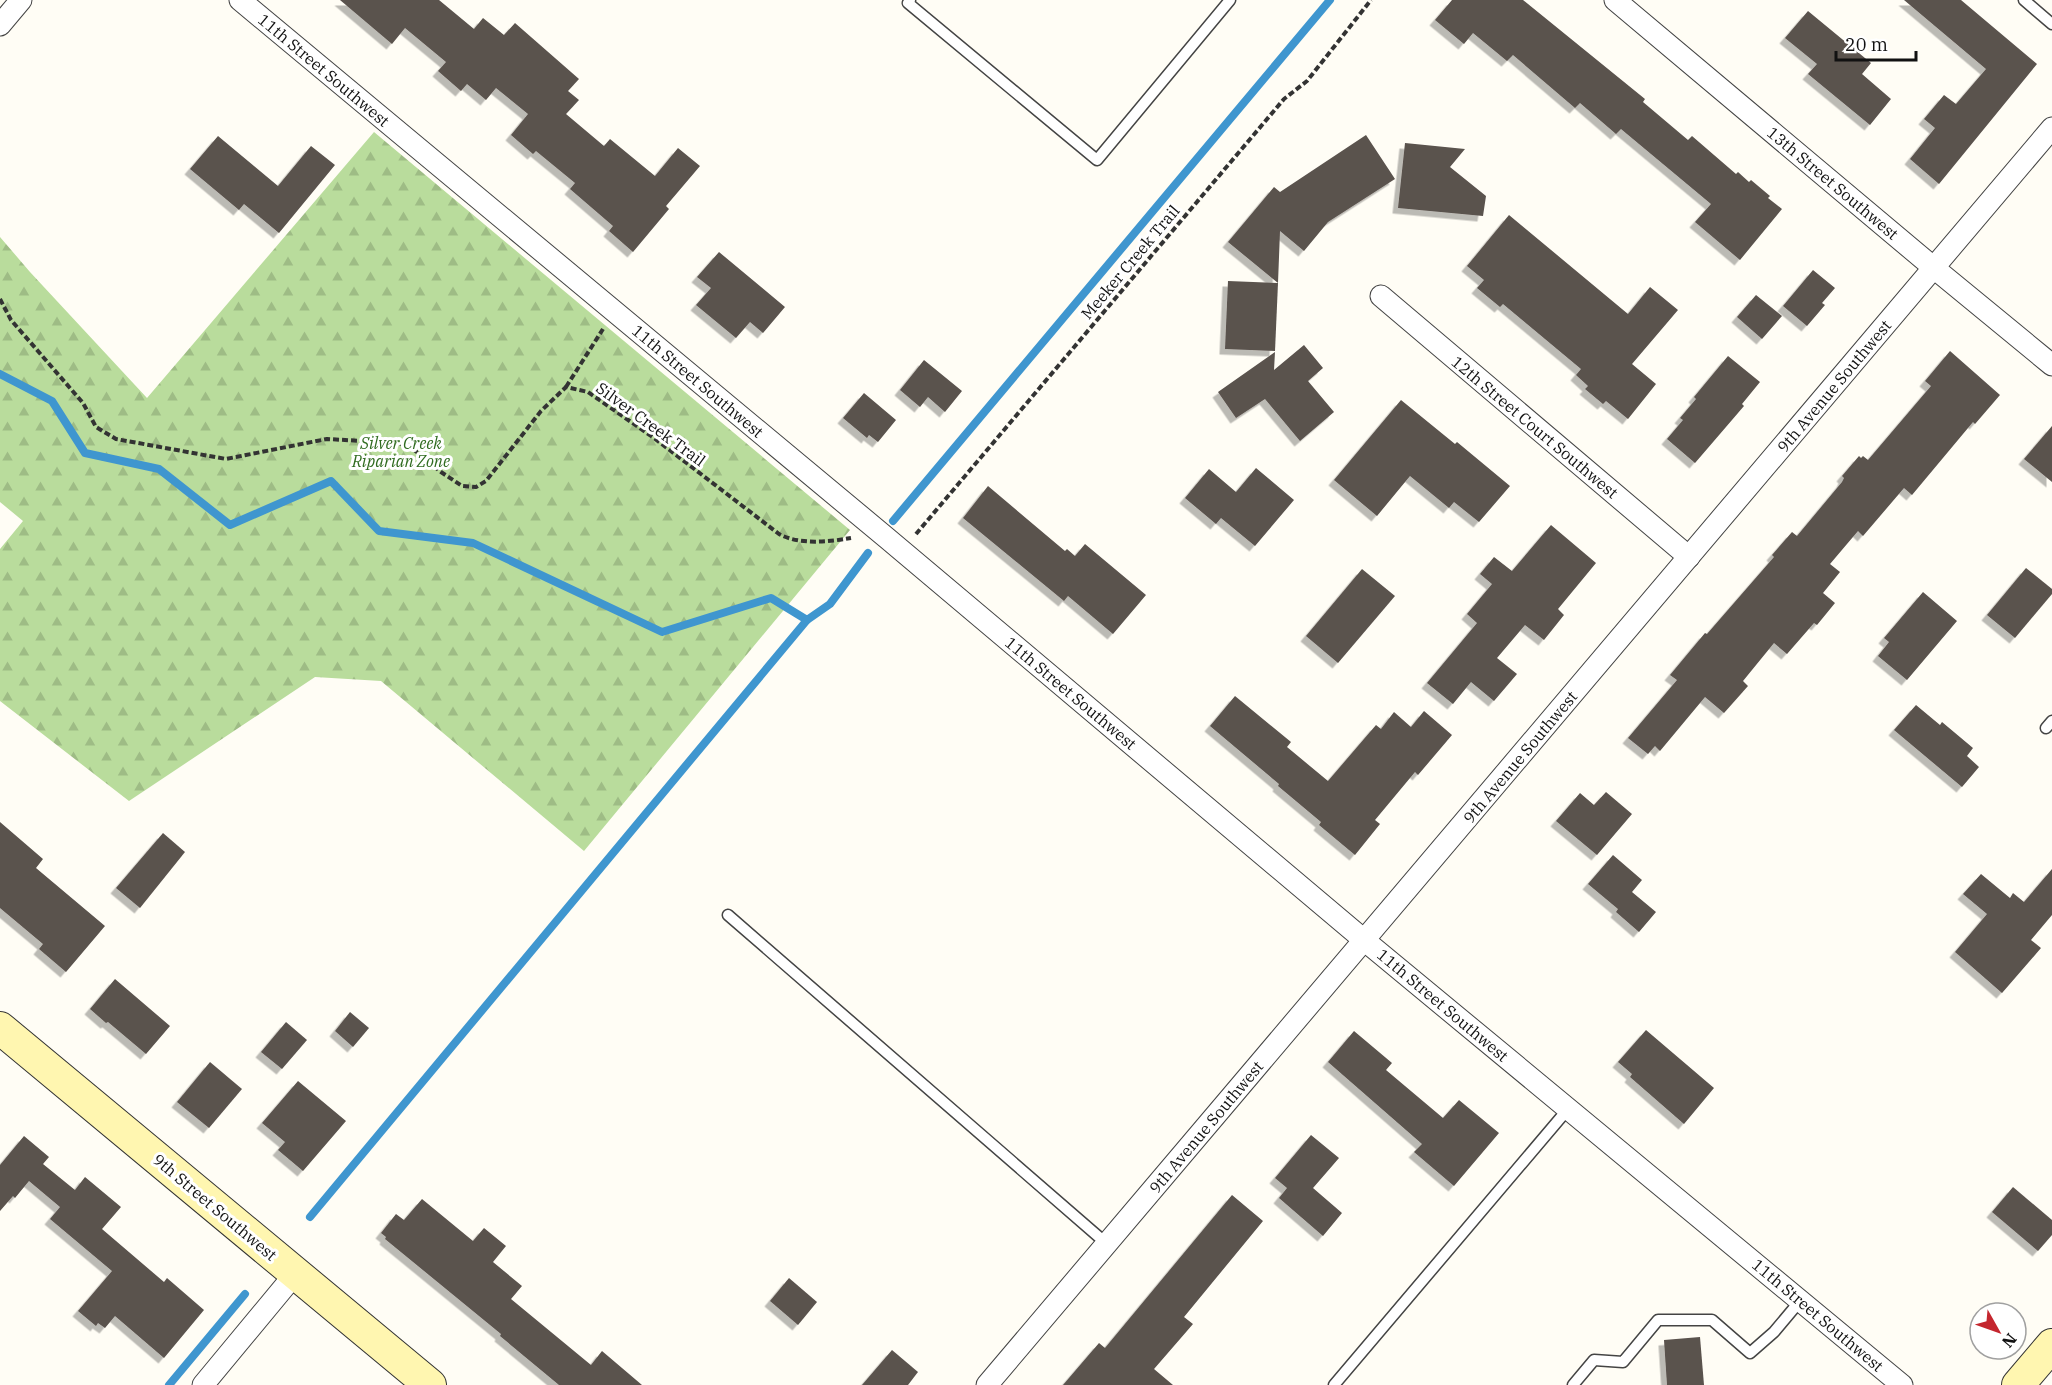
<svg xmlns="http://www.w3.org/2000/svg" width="2052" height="1385" viewBox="0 0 2052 1385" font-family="'IBM Plex Serif',serif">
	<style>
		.forest { fill: url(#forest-firs) }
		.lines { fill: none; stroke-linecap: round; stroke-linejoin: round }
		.stream { stroke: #3f96cf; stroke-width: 8 }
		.building { fill: #5a524d; filter: url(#shadow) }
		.lane-casing { stroke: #444; stroke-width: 13 }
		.street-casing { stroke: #444; stroke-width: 23 }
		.secondary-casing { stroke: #333; stroke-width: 34 }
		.path { stroke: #333; stroke-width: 4; stroke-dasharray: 6 3; stroke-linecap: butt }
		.lane { stroke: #fff; stroke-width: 10 }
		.street { stroke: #fff; stroke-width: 21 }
		.secondary { stroke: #fff6b0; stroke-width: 32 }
		.labels { text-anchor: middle; stroke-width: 6; stroke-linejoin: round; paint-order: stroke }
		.street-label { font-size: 16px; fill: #111; stroke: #fff }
		.park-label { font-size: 16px; font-style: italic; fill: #2f6b1f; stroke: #fff }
	</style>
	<defs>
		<pattern id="forest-firs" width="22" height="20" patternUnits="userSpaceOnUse" patternTransform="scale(1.5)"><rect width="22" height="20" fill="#b9dc9c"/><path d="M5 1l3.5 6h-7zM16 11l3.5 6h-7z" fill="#9ebc85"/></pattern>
		<filter id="shadow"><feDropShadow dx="-5.5" dy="5.5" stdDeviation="0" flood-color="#0004"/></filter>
	</defs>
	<rect width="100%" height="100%" fill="#fffdf5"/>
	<polygon class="forest" points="374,132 850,530 584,851 381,681 315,677 129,801 0,701 0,549 23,521 0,502 0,237 30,272 147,398"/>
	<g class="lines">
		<g class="stream">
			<polyline points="0,374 52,401 85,453 159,469 230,525 331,481 379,531 473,543 662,632 771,598 807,620 830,604 868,553"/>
			<polyline points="893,521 1330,0"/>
			<polyline points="310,1217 807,620"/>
			<polyline points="169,1385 245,1294"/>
		</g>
	</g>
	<g class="building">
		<polygon points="340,0 439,0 474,29 483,18 504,35 515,23 579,79 568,91 579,100 566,114 604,146 610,139 655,176 678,148 700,166 666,206 669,209 633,252 609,231 613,226 570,189 575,183 536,151 533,154 511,135 528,114 496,88 486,100 467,84 461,91 438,71 446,62 405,28 392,44"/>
		<polygon points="1452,0 1523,0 1645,99 1643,102 1688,140 1692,136 1736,174 1738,172 1749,182 1751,180 1770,196 1768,198 1782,209 1740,260 1695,222 1711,204 1621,129 1616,134 1580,103 1575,108 1513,55 1507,61 1473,33 1464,44 1435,20"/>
		<polygon points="1904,0 1961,0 2037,64 1939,184 1910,159 1935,128 1924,119 1944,95 1956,104 1986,69"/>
		<polygon points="1808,11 1871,63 1862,74 1891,99 1870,125 1808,74 1817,64 1785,38"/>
		<polygon points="1366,135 1395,179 1328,222 1304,251 1280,231 1278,283 1228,242 1274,187 1280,192"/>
		<polygon points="218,136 278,186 311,146 335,165 279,233 244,204 239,210 190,169"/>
		<polygon points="1405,143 1465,149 1450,167 1486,196 1483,216 1398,208"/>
		<polygon points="1509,215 1628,314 1650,287 1678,310 1632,364 1656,384 1628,419 1606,401 1603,404 1585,389 1588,386 1576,375 1581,369 1503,304 1500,307 1477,288 1484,280 1467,266"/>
		<polygon points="719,252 785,307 763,333 750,322 736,338 696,305 711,288 697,277"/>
		<polygon points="1813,270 1835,288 1822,303 1825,305 1807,326 1783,306"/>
		<polygon points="1228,281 1278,283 1275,351 1225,349"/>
		<polygon points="1756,295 1782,316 1762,339 1737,317"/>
		<polygon points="1304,345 1323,368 1308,381 1334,412 1300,441 1265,399 1236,418 1218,392 1275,352 1274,370"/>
		<polygon points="1950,351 2000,395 1975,424 1973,422 1912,495 1904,488 1863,536 1858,531 1830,564 1840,572 1823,593 1835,603 1817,625 1814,623 1787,654 1774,643 1743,681 1748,686 1724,713 1705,697 1660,751 1655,746 1648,754 1628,738 1677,680 1670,675 1705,633 1707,634 1774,557 1772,555 1792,532 1797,536 1842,482 1844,478 1842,476 1859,456 1861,458 1863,456 1868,460 1931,386 1925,381"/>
		<polygon points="1728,356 1760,382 1742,404 1744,406 1695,463 1667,439 1683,420 1680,418 1696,399 1694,397"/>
		<polygon points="924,360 962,391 945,412 928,397 920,407 900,390"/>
		<polygon points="864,393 896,420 878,442 869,435 867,438 843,418"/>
		<polygon points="1401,400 1455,444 1457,442 1510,486 1479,522 1454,502 1449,508 1410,476 1377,516 1334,480"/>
		<polygon points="2052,426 2052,482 2024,459"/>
		<polygon points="1256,468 1294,500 1255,546 1221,518 1216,524 1185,498 1209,469 1236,492"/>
		<polygon points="988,486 1065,551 1067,549 1075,556 1085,544 1146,595 1113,634 1068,596 1064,601 963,518"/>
		<polygon points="1551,525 1596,563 1558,609 1564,615 1544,640 1525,625 1497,658 1517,674 1494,701 1471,682 1453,704 1427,683 1477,623 1467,614 1492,584 1480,574 1494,557 1512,571"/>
		<polygon points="2026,568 2052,589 2052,594 2015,638 1987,615"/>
		<polygon points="1362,569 1395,596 1338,663 1306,636"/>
		<polygon points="1923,592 1957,621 1907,680 1878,656 1889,642 1884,638"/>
		<polygon points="1235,696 1291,742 1287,747 1328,781 1376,725 1381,729 1394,712 1411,727 1424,711 1452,735 1418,775 1415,772 1375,820 1380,824 1355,855 1319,825 1321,822 1278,786 1279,784 1210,726"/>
		<polygon points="1916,705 1940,725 1942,722 1973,748 1967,756 1979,767 1962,787 1894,730"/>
		<polygon points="1606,792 1632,814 1597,855 1556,821 1580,793 1594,805"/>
		<polygon points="0,822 43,859 36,868 105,926 66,972 39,949 43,944 0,908"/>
		<polygon points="163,833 185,852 140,908 116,888"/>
		<polygon points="1613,855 1642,880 1632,892 1656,912 1639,932 1616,912 1618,909 1588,884"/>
		<polygon points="2052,869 2052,915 2031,940 2041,948 2002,993 1955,952 1987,914 1963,894 1981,874 2010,898 2013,893 2024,902"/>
		<polygon points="115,979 170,1026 146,1054 108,1022 106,1023 90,1009"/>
		<polygon points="350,1012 369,1028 353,1047 335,1031"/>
		<polygon points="286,1022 307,1040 282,1069 261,1052"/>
		<polygon points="1646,1030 1714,1088 1684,1124 1630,1077 1632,1074 1618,1062"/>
		<polygon points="1354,1031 1392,1063 1386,1070 1443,1118 1459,1100 1499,1133 1454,1186 1414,1152 1422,1144 1328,1062"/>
		<polygon points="210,1062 242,1089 209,1128 177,1102"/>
		<polygon points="298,1081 346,1121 303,1171 278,1150 285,1142 262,1123"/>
		<polygon points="1311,1135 1339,1158 1313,1188 1342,1213 1323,1236 1279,1198 1287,1188 1275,1178"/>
		<polygon points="24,1136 49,1157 43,1164 75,1190 85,1177 121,1207 102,1229 164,1282 167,1278 204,1310 164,1358 115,1316 105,1328 98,1323 96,1326 78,1311 112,1271 50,1219 60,1207 29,1181 15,1198 13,1196 0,1211 0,1165"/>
		<polygon points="2013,1187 2052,1220 2052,1235 2038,1251 1992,1212"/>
		<polygon points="1232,1195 1263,1221 1184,1317 1193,1324 1154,1369 1173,1385 1063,1385 1099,1343 1105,1348"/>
		<polygon points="422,1199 473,1241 484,1228 506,1246 493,1262 522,1286 511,1299 591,1365 602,1351 642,1385 559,1385 500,1336 501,1334 385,1239 386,1237 381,1233 396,1214 404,1220"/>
		<polygon points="789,1278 817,1302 798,1325 770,1301"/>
		<polygon points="1700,1337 1704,1385 1667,1385 1664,1340"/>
		<polygon points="892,1350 918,1372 908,1385 862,1385"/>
	</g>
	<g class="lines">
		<defs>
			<g id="lane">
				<polyline points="910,0 908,3 1097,160 1230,0"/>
				<polyline points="2024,0 2052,24"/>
				<polyline points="2046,728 2052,721"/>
				<polyline points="728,915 1107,1244"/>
				<polyline points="1334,1385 1568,1109"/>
				<polyline points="1573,1385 1594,1360 1623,1362 1658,1320 1712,1320 1750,1353 1774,1332 1800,1301"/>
			</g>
			<g id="street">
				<polyline points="240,0 888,539 1364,940 1902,1385"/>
				<polyline points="1615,0 1934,268 2052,365"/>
				<polyline points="0,25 21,0"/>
				<polyline points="1381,296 1689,557"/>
				<polyline points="203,1385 295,1274"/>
				<polyline points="987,1385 2052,128"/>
			</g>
			<g id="secondary">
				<polyline points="0,1028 430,1385"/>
				<polyline points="2018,1385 2052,1345"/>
			</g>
		</defs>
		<use href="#lane" class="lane-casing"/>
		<use href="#street" class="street-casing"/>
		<use href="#secondary" class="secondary-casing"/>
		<g class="path">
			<path d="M0,299L11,320L83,403L96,427L116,439L226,459L327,439L399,443L412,448L441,472L462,486L476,487L486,481L541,411L566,387L588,392L654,438L779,534C799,545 828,542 851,538"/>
			<polyline points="566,387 603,329"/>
			<polyline points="916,534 1284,99 1307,81 1371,0"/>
		</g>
		<use href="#lane" class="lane"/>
		<use href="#street" class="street"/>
		<use href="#secondary" class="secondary"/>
	</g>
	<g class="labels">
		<g class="street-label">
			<text transform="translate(324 70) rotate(40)" y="6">11th Street Southwest</text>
			<text transform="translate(1833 183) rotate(40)" y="6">13th Street Southwest</text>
			<text transform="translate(1130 262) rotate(-50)" y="6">Meeker Creek Trail</text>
			<text transform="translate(698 381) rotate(40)" y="6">11th Street Southwest</text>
			<text transform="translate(1834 386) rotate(-50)" y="6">9th Avenue Southwest</text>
			<text transform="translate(651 424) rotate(36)" y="6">Silver Creek Trail</text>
			<text transform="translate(1535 427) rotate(40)" y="6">12th Street Court Southwest</text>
			<text transform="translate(1071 693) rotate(40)" y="6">11th Street Southwest</text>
			<text transform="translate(1520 757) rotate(-50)" y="6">9th Avenue Southwest</text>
			<text transform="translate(1443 1005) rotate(40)" y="6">11th Street Southwest</text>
			<text transform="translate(1206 1127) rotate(-50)" y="6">9th Avenue Southwest</text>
			<text transform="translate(215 1207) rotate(40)" y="6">9th Street Southwest</text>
			<text transform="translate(1818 1315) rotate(40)" y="6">11th Street Southwest</text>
		</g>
		<g class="park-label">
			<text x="401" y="449">Silver Creek<tspan x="401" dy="18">Riparian Zone</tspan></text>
		</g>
	</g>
	<g transform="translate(1998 1331) rotate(130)"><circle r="28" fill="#ffffff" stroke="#a0a0a0" stroke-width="1.5"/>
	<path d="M0-4.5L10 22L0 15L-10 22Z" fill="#c4262e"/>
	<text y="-9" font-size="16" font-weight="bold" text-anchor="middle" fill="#111111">N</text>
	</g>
	<path d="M1836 51v9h80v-9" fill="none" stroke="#111111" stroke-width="3"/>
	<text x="1845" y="51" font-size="18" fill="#111111" stroke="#ffffff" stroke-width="4.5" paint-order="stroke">20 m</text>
</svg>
